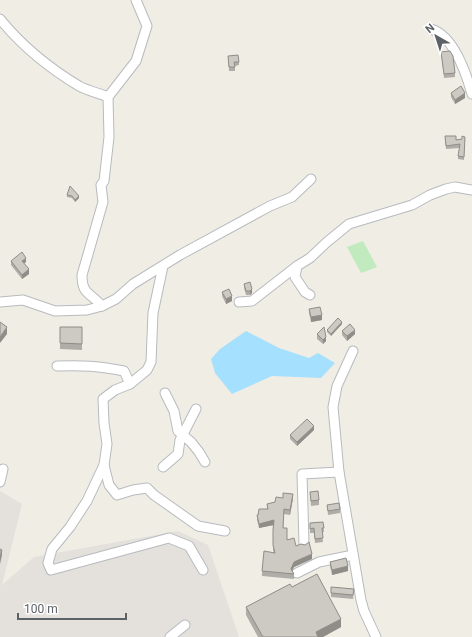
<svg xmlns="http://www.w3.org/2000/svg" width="472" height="637" viewBox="0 0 472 637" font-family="Roboto,sans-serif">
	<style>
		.industrial { fill: #e4e0dc }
		.green { fill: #c2eabf }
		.water { fill: #a6e0ff }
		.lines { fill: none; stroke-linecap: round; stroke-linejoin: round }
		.minor-casing { stroke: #b7bbbf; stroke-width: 11 }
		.minor { stroke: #fff; stroke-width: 9 }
		.wall { fill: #b0ada8 }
		.shaded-wall { fill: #908d88 }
		.building { fill: #cdc9c3; stroke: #908d88 }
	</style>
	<rect width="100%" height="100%" fill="#f0ede4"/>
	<polygon class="industrial" points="0,491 22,504 2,585 34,557 178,531 208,545 239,637 0,637"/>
	<polygon class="green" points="363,241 377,267 361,273 347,247"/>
	<polygon class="water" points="246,331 279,348 309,358 318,353 335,363 321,378 272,376 232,394 215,373 211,359 220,349"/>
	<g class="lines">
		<defs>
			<g id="minor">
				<path d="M0,19C22,46 49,68 79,86C88,91 99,93 108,97"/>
				<path d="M431,29C454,36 466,73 472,94"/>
				<polyline points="163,266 153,313 151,362 147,370 130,384 115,390 103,399 104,423 107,444 104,465 109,485 117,495 133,490 147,488 154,495 198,526 225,531"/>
				<polyline points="297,266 295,277 305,292 310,295"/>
				<polyline points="0,302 23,300 55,311 87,310 102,306 116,299 133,284 180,255 270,206 292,197 311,179"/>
				<polyline points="239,302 252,301 297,266 310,258 327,242 349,224 412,205 430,195 446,189 455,187 472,190"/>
				<path d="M102,306C90,292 82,295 82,275L103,202L101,185L104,181L109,137L108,97L136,61L147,26L136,0"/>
				<polyline points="353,351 337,386 333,407 339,472 361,600 364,611 376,637"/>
				<path d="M57,366C82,365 99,366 124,371L130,384"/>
				<polyline points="165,393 174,411 178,431 191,442 199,452 205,462"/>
				<polyline points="104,465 87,501 70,527 52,549 48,563 51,570 169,538 189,546 203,570"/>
				<polyline points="163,467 178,454 180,440 196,409"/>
				<polyline points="0,482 3,469"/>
				<polyline points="304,544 302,474 339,472"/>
				<polyline points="297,573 319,562 353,555"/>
				<polyline points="170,637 185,625"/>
			</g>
		</defs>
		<use href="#minor" class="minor-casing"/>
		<use href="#minor" class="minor"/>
	</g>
	<g class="wall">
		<polygon points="441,52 455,73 455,77 444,78"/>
		<polygon points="228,56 239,62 239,65 235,66 235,71 229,71"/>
		<polygon points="451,93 465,98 455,104 451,97"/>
		<polygon points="445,136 456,140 462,139 465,137 464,160 458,159 458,156 460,148 446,149"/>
		<polygon points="67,195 79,198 75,202 72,198 67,197"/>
		<polygon points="11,261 26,262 24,263 29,274 22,279 11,265"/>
		<polygon points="244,284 252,293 250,295 246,295 244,288"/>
		<polygon points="222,292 232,301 226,304 222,296"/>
		<polygon points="309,309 322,320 311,322 309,313"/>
		<polygon points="342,324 331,336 327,332 327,330"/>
		<polygon points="60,327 82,327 82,350 60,349"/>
		<polygon points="342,331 355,334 347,341 342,335"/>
		<polygon points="317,334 326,341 323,344 317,339"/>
		<polygon points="314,430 297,446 290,439 290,435"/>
		<polygon points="310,492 319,500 319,505 311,506"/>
		<polygon points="283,498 293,498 290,515 284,514 283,528 287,540 312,559 294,567 292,571 294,574 294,579 262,576 262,571 274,553 273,550 273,525 259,528 257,520 257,515 267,509 267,504 275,502"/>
		<polygon points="327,505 340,509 340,513 328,515"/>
		<polygon points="323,522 324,532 322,532 323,542 315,543 314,533 310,533 310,523"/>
		<polygon points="330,562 348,571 332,575 330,566"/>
		<polygon points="292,587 341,627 323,637 258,637 246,615 246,607"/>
		<polygon points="331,587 354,589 353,599 331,597"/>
	</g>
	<g class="shaded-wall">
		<polygon points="465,93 465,98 455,104 455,100"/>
		<polygon points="79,196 79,198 75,202 75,200"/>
		<polygon points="26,258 26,262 22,265 22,261"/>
		<polygon points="29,269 29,274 22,279 22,275"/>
		<polygon points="252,289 252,293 250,295 250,291"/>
		<polygon points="232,296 232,301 226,304 226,299"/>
		<polygon points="322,315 322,320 311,322 311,317"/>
		<polygon points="342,322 342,324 331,336 331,334"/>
		<polygon points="7,327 7,334 0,343 0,337"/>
		<polygon points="355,330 355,334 347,341 347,336"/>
		<polygon points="326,337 326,341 323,344 323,340"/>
		<polygon points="314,426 314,430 297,446 297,442"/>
		<polygon points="293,494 293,498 290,515 290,510"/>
		<polygon points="274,520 274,525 259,528 259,524"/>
		<polygon points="2,550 2,555 0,564 0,558"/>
		<polygon points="312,554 312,559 294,567 291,573 291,569 294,562"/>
		<polygon points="348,566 348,571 332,575 332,570"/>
		<polygon points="341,619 341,627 323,637 316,637 316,632"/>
	</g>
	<g class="building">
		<polygon points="450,51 453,56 455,73 444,74 441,52"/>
		<polygon points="238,55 239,62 234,62 235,67 229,67 228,56"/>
		<polygon points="461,86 465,93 455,100 451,93"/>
		<polygon points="445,136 456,136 456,140 462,139 462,136 465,137 464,157 458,156 460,144 446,146"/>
		<polygon points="70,186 79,196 75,200 72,196 67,195"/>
		<polygon points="22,252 26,258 22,261 29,269 22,275 11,261"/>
		<polygon points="250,282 252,289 250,291 246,291 244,284"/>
		<polygon points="229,289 232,296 226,299 222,292"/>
		<polygon points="320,307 322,315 311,317 309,309"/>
		<polygon points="338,318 342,322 331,334 327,330"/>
		<polygon points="0,322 7,327 0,337"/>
		<polygon points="350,324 355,330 347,336 342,331"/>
		<polygon points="60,327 82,327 82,344 60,343"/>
		<polygon points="324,327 326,337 323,340 317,334"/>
		<polygon points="307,419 314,426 297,442 290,435"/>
		<polygon points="318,491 319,500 311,501 310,492"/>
		<polygon points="283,493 293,494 290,510 284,509 283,528 287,528 287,540 294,538 296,546 301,544 305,545 309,542 312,554 294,562 291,569 294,574 262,571 264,551 275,553 273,545 273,530 274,520 259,524 257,515 258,515 259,509 268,509 267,504 275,502 276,497 283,498"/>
		<polygon points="339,503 340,509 328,511 327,505"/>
		<polygon points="323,522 324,528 322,528 323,538 315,539 314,528 310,529 310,523"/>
		<polygon points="0,549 2,550 0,558"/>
		<polygon points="346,558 348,566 332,570 330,562"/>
		<polygon points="317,574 341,619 316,632 318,637 263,637 246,607 290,584 292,587"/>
		<polygon points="331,587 354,589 353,595 331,593"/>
	</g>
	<g transform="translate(436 36) rotate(321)" stroke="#ffffff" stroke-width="3" paint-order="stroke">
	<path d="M0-3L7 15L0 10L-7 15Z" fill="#5c6266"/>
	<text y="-6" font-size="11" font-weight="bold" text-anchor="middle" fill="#5c6266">N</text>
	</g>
	<path d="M18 613v6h108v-6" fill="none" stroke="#5c6266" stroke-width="2"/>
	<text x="24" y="613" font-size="12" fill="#5c6266" stroke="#ffffff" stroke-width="3" paint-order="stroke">100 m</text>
</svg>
